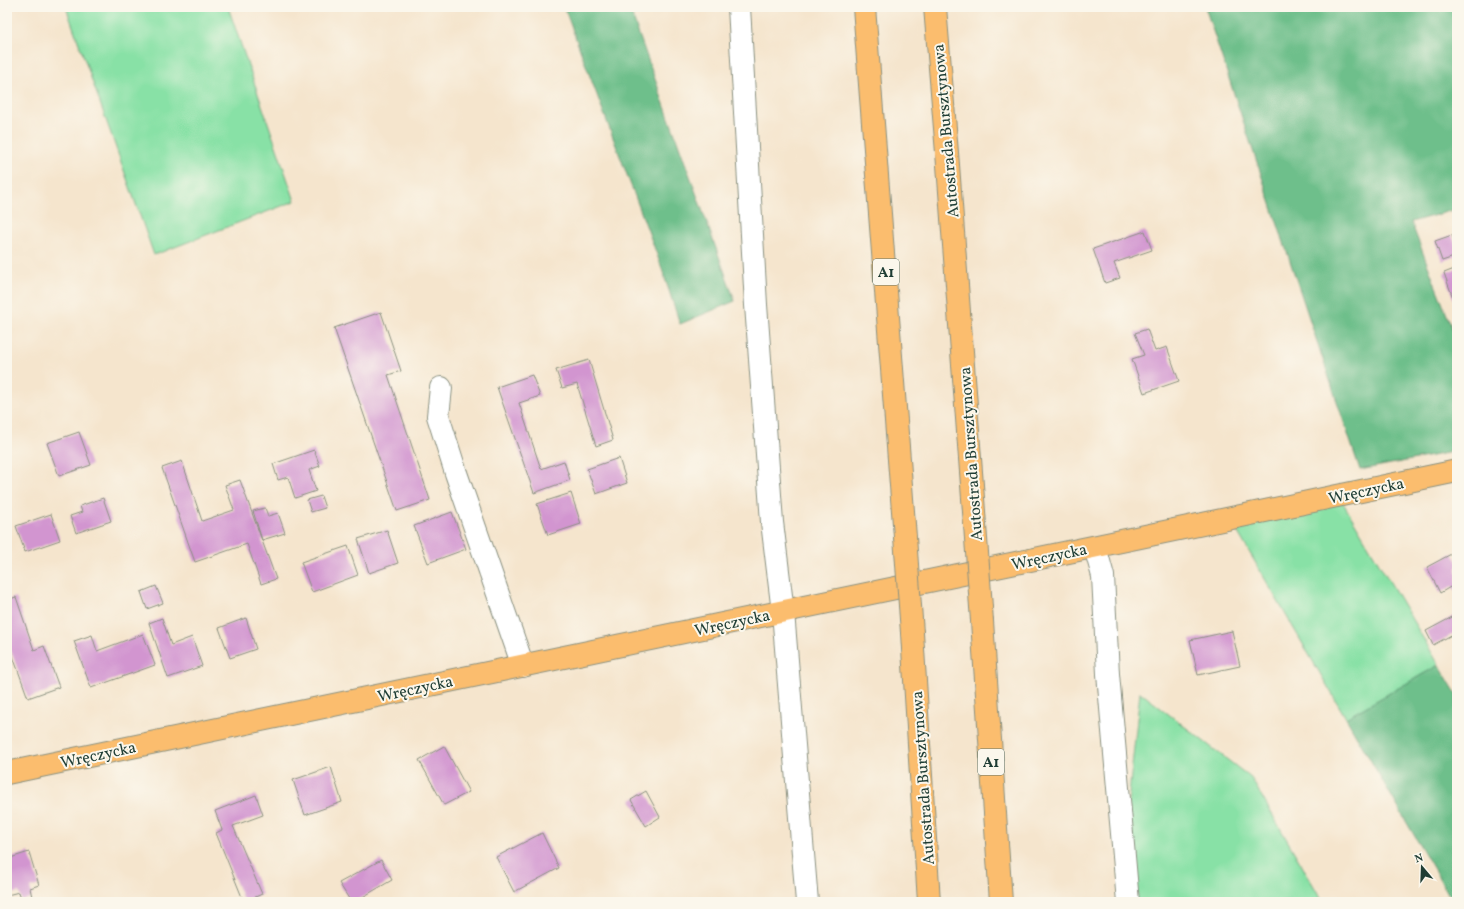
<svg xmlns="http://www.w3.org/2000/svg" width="1464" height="909" viewBox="0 0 1464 909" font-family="Vollkorn,serif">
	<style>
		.green { fill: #88e1a6; stroke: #548f6d }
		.forest { fill: #6ebf8b; stroke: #467e60 }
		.building { fill: #d295d0 }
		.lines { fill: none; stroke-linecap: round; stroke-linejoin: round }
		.minor-casing { stroke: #8a9180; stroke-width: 24 }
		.major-casing { stroke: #8a9180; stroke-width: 24 }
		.highway-casing { stroke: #8a9180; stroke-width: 24 }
		.minor { stroke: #fff; stroke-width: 22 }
		.major { stroke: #fbbd6e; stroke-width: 22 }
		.highway { stroke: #fbbd6e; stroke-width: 22 }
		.highway-bridge-casing { stroke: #8a9180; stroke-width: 24; stroke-linecap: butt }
		.highway-bridge { stroke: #fbbd6e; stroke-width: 22 }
		.labels { text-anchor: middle; stroke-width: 4; stroke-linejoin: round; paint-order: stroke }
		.shield { fill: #fbf7ec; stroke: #61756b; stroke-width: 1 }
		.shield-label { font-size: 15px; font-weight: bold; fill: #1f3d34 }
		.street-label { font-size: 16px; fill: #1f3d34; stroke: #fbf7ec }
	</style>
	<rect width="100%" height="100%" fill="#fbf7ec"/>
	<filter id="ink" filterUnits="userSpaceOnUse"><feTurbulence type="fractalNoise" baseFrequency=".025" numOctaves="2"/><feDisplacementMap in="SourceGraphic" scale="8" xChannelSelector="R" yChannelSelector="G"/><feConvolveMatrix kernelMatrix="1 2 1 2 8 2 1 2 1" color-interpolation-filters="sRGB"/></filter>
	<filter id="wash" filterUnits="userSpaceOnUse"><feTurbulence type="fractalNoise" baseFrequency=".012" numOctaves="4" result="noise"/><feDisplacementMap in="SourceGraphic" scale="16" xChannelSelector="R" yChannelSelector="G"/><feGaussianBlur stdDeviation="0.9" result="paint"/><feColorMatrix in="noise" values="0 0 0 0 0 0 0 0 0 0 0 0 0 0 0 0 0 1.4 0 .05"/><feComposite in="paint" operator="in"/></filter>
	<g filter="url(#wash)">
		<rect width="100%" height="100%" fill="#f5e5cd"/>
		<g class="green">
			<polygon points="66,7 228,7 295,201 154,255"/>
			<polygon points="1339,496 1439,665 1346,718 1230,519"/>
			<polygon points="1140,692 1251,778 1323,902 1133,902 1128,803"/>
		</g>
		<g class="forest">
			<polygon points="564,7 629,7 735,301 680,324 659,260"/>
			<polygon points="1205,7 1457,7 1457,209 1411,222 1457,341 1457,451 1360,470"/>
			<polygon points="1439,665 1457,695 1457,902 1453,902 1346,718"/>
		</g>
		<g id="blocks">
			<g class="building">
				<polygon points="1145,231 1152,250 1114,263 1120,278 1105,283 1093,249"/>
				<polygon points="1452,235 1457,248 1457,256 1442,261 1435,241"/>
				<polygon points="1457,268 1457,309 1444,273"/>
				<polygon points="381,312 401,371 388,375 430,500 397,511 334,328"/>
				<polygon points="1147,329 1155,351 1167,347 1179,381 1144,393 1132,359 1144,355 1135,333"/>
				<polygon points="589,360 613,440 596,446 577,384 562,388 556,370"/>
				<polygon points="532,375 540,396 519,403 541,469 564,461 570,480 534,493 497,387"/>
				<polygon points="79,432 91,465 59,476 47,443"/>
				<polygon points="314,450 320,466 309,470 316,491 295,498 288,477 278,480 273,464"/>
				<polygon points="619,458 627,483 596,494 587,469"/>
				<polygon points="182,461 202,521 234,510 225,485 240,480 276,579 261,584 247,544 195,562 162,468"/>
				<polygon points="571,493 581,524 548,535 537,504"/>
				<polygon points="321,496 325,508 311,512 307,500"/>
				<polygon points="103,498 111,521 76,533 70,516 82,512 80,506"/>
				<polygon points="265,508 268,516 278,513 285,533 262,540 253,511"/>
				<polygon points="452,512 466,549 428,563 414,526"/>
				<polygon points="51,514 60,540 25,552 16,526"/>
				<polygon points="387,530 398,563 369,573 358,539"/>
				<polygon points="348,546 358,575 312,592 301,562"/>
				<polygon points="1453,553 1457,562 1457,590 1456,591 1452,586 1440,593 1427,567"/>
				<polygon points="156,586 163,603 147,609 141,592"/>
				<polygon points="16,597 34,650 44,646 59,687 28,698 7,640 7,600"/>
				<polygon points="1456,615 1457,632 1433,645 1426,631"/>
				<polygon points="162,618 171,645 192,637 202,666 168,678 149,623"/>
				<polygon points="246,618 256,649 230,658 219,628"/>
				<polygon points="1232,631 1240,666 1198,675 1190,640"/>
				<polygon points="143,634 155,665 91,688 74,641 92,635 97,651"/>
				<polygon points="444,746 469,792 444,805 419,760"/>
				<polygon points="331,767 342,802 305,815 293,780"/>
				<polygon points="646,791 660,817 646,826 631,800"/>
				<polygon points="256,795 263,815 233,826 262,894 244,902 216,833 222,830 215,811"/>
				<polygon points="542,833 559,868 514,892 496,857"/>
				<polygon points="29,852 39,885 30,888 32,897 22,901 19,892 7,895 7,859"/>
				<polygon points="381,860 392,880 354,902 351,902 339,883"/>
			</g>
		</g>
	</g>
	<g filter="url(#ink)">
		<use href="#blocks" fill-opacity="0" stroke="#8a9180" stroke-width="1"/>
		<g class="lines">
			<defs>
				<g id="minor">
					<polyline points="739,7 756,305 772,522 783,612 807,902"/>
					<polyline points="441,388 438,416 456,473 523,666"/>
					<polyline points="1095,547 1103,576 1108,674 1128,902"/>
				</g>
				<polyline id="major" points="7,773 1457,471"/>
				<g id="highway">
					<polyline points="864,7 905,537"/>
					<polyline points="935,7 948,165 975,525"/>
					<polyline points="982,621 1001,902"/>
					<polyline points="912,633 929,902"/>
				</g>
			</defs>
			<use href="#minor" class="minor-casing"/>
			<use href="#major" class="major-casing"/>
			<use href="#highway" class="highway-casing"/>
			<use href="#minor" class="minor"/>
			<use href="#major" class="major"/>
			<use href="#highway" class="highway"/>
			<defs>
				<g id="highway-bridge">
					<polyline points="975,525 982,621"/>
					<polyline points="905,537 912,633"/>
				</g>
			</defs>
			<use href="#highway-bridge" class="highway-bridge-casing"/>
			<use href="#highway-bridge" class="highway-bridge"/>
		</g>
	</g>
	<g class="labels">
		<g class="shield">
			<rect x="873" y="259" width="26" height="26" rx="3"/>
			<rect x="978" y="749" width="26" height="26" rx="3"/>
		</g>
		<g class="shield-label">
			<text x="886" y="277">A1</text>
			<text x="991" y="767">A1</text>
		</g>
		<g class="street-label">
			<text transform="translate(945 131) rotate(-95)" y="6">Autostrada Bursztynowa</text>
			<text transform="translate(970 454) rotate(-94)" y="6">Autostrada Bursztynowa</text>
			<text transform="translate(1366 490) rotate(-12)" y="6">Wręczycka</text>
			<text transform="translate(1049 556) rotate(-12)" y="6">Wręczycka</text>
			<text transform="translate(732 622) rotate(-12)" y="6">Wręczycka</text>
			<text transform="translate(415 688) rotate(-12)" y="6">Wręczycka</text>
			<text transform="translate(98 754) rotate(-12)" y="6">Wręczycka</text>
			<text transform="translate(922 778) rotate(-94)" y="6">Autostrada Bursztynowa</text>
		</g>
	</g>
	<rect width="1464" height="909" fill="none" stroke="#fbf7ec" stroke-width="24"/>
	<g transform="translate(1422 867) rotate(341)" stroke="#fbf7ec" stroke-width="3" paint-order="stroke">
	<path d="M0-3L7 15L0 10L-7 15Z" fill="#1f3d34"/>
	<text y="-6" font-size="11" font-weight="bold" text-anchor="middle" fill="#1f3d34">N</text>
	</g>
</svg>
